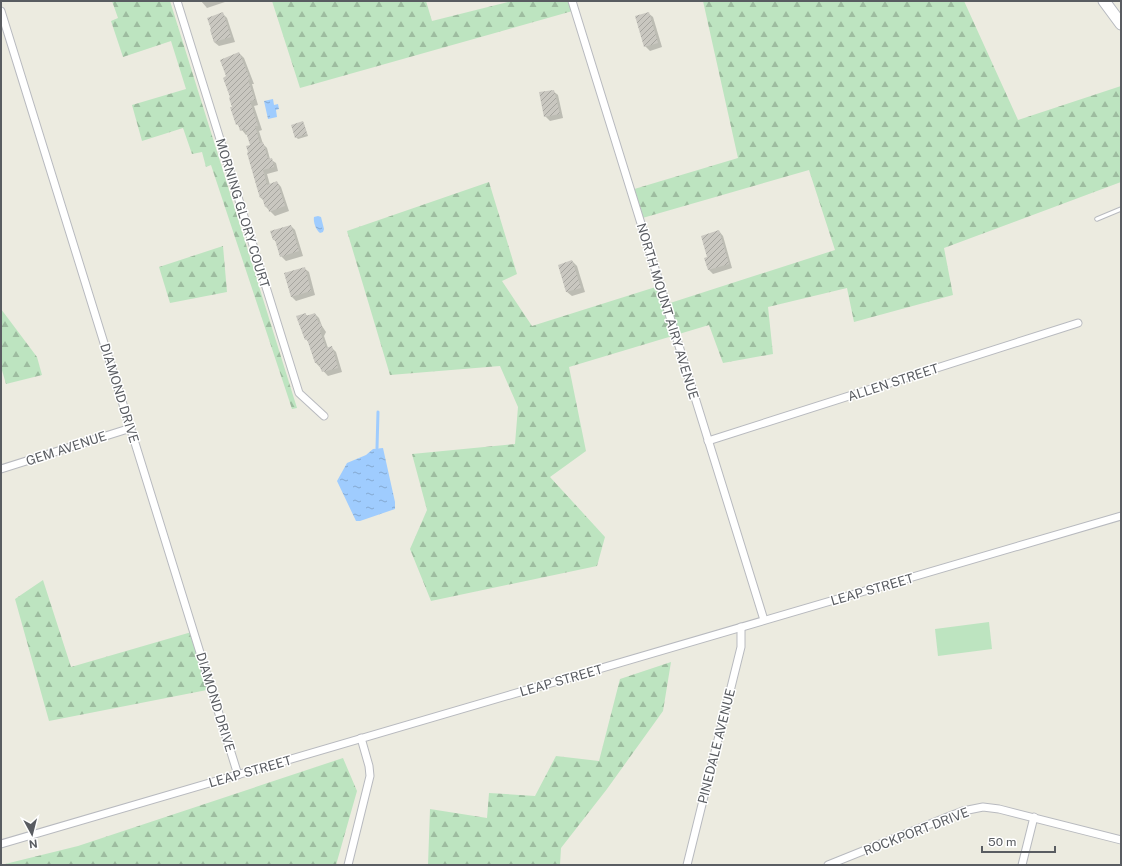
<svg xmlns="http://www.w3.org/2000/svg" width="1122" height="866" viewBox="0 0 1122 866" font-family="'Public Sans',sans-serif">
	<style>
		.forest { fill: url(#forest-firs) }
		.green { fill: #bde4c0 }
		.water { fill: url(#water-ripples) }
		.shadow { fill: #0003 }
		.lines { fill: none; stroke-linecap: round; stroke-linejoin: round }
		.stream { stroke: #9fccfe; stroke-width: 3 }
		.building { fill: url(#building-hatch) }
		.service-casing { stroke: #b8babf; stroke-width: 5.5 }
		.minor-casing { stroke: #b8babf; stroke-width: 9 }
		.secondary-casing { stroke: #b6b9bf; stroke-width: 13 }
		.service { stroke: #fff; stroke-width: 3.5 }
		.minor { stroke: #fff; stroke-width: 7 }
		.secondary { stroke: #fff; stroke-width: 11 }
		.labels { text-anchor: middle; stroke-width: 3; stroke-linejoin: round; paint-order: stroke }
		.street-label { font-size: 13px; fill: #595c61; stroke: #fff }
	</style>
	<defs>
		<pattern id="forest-firs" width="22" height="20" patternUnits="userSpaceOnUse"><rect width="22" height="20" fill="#bde4c0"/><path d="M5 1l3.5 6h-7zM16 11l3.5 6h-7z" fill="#9dbc9f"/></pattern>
		<pattern id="water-ripples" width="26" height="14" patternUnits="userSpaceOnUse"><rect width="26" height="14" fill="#9fccfe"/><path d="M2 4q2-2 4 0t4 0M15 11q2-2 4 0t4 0" fill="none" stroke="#85a9d1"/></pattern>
		<pattern id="building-hatch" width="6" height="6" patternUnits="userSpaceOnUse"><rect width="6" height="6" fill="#c9c7c0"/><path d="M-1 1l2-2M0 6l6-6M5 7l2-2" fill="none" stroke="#a6a59f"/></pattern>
	</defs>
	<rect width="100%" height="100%" fill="#ecebe0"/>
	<g class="forest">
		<polygon points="112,1 170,1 297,408 292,409 211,165 206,167 202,152 192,154 183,128 142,141 132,105 186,89 171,41 123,57 111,21 118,18"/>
		<polygon points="272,1 426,1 432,21 512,1 573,1 576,10 300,88"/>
		<polygon points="703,1 964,1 1018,120 1121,86 1121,182 944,248 953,295 854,322 847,288 768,307 773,354 723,363 709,325 569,367 586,451 550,477 605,537 597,566 431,601 410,549 427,510 412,454 515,444 518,407 500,366 390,375 347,231 489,182 517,274 502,281 532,326 662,285 667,304 835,250 809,170 639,219 631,190 738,158"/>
		<polygon points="223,246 227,292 170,303 159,267"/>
		<polygon points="1,309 37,357 42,375 6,384 1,367"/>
		<polygon points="43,580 71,667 195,631 212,689 49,721 15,599"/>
		<polygon points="671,662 663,711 607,789 561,848 560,865 428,865 430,809 487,818 489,793 535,796 556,756 599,761 620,679"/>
		<polygon points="343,758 357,791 336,865 1,865 78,846"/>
	</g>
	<polygon class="green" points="989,622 992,649 938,656 935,629"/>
	<g class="water">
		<polygon points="273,99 274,105 278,104 279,109 276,110 277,117 268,119 264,101"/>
		<path d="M318,216L321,217L324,229L323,232L320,233C316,230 313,222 314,217Z"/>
		<polygon points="383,448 395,502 395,509 360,521 356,521 337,481 347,463 366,455 373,449"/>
	</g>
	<g class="shadow">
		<polygon points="201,1 228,1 207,8"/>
		<polygon points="648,13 653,17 662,47 650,51 645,46"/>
		<polygon points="223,14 227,18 235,42 219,46 214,42 211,31"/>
		<polygon points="239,53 244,58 254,84 252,84 258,105 254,106 262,130 259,131 263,144 267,148 270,159 276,163 278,171 267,174 270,185 277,182 281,187 289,211 275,216 266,207 264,201 261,198 248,153 251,146 248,134 246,135 237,124 233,107 227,77"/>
		<polygon points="553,91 558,95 563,118 550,121 545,116"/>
		<polygon points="302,122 304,124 308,136 298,139 296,137"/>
		<polygon points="291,226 295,230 303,256 286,261 281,256 277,242 274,240"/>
		<polygon points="719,231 723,236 732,268 713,274 709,270 708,258"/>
		<polygon points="572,261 577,266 585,292 572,296 567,292"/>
		<polygon points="304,268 309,272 315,295 296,301 291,296"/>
		<polygon points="305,314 308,316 315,314 319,318 322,326 326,332 324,336 328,348 332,348 336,352 342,372 328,376 316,363 309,343 306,339"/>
	</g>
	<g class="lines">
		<polyline class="stream" points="377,448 378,412"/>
	</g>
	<g class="building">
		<polygon points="223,12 231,37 214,42 210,30 211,29 207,18"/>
		<polygon points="649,12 658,43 644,47 635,16"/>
		<polygon points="239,52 250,79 248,80 255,100 250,101 258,126 255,126 260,143 263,142 268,159 272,158 274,167 263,170 267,185 277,181 285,206 269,212 268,206 265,207 262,197 260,198 257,188 247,153 248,152 246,146 250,145 245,129 240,131 238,124 236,125 230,107 232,107 229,98 230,97 223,78 226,76 220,60"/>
		<polygon points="554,90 560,114 544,117 539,92"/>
		<polygon points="303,121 307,134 295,138 291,125"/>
		<polygon points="291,225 299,251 280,257 275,240 273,240 270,231"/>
		<polygon points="719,230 729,264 708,270 704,258 707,257 701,236"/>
		<polygon points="572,260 581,288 566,292 558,265"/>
		<polygon points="305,267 311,291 291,297 284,273"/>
		<polygon points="306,313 306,316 315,313 318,322 321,324 322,327 320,331 326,348 332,346 338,368 322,372 318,362 315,363 307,339 305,340 296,316"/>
	</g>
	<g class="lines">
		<defs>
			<polyline id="service" points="1097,219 1121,209"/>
			<g id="minor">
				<polyline points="177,1 299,393 324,416"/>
				<polyline points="572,1 764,620"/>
				<polyline points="1,11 238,775"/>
				<polyline points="708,441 1078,323"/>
				<polyline points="1,469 131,428"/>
				<polyline points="1,844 1121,516"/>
				<polyline points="348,865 370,776 369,766 361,738"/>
				<polyline points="687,865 741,647 741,627"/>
				<polyline points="828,865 950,816 963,811 983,807 999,809 1121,840"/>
				<polyline points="1022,865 1034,817"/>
			</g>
			<polyline id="secondary" points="1104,1 1121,24"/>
		</defs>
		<use href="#service" class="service-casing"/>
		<use href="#minor" class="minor-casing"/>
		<use href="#secondary" class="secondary-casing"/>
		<use href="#service" class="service"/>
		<use href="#minor" class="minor"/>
		<use href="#secondary" class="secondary"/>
	</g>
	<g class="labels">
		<g class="street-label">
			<text transform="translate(243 213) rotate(73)" y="5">MORNING GLORY COURT</text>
			<text transform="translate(668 311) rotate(73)" y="5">NORTH MOUNT AIRY AVENUE</text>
			<text transform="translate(893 382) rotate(-18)" y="5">ALLEN STREET</text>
			<text transform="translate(120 393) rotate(73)" y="5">DIAMOND DRIVE</text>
			<text transform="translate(66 448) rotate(-18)" y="5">GEM AVENUE</text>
			<text transform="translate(872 589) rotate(-16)" y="5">LEAP STREET</text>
			<text transform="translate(561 680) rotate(-16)" y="5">LEAP STREET</text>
			<text transform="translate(216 702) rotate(73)" y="5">DIAMOND DRIVE</text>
			<text transform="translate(716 746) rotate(-76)" y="5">PINEDALE AVENUE</text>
			<text transform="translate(250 771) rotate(-16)" y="5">LEAP STREET</text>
			<text transform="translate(916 831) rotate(-21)" y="5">ROCKPORT DRIVE</text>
		</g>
	</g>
	<rect width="1122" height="866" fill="none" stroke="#595c61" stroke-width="4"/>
	<g transform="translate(32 834) rotate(173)" stroke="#ffffff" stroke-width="3" paint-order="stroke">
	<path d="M0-3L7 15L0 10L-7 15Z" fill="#595c61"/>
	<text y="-6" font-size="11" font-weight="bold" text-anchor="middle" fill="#595c61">N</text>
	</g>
	<path d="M982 846v6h73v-6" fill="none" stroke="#595c61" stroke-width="2"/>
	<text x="988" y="846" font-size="12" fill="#595c61" stroke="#ffffff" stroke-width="3" paint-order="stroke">50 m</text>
</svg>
